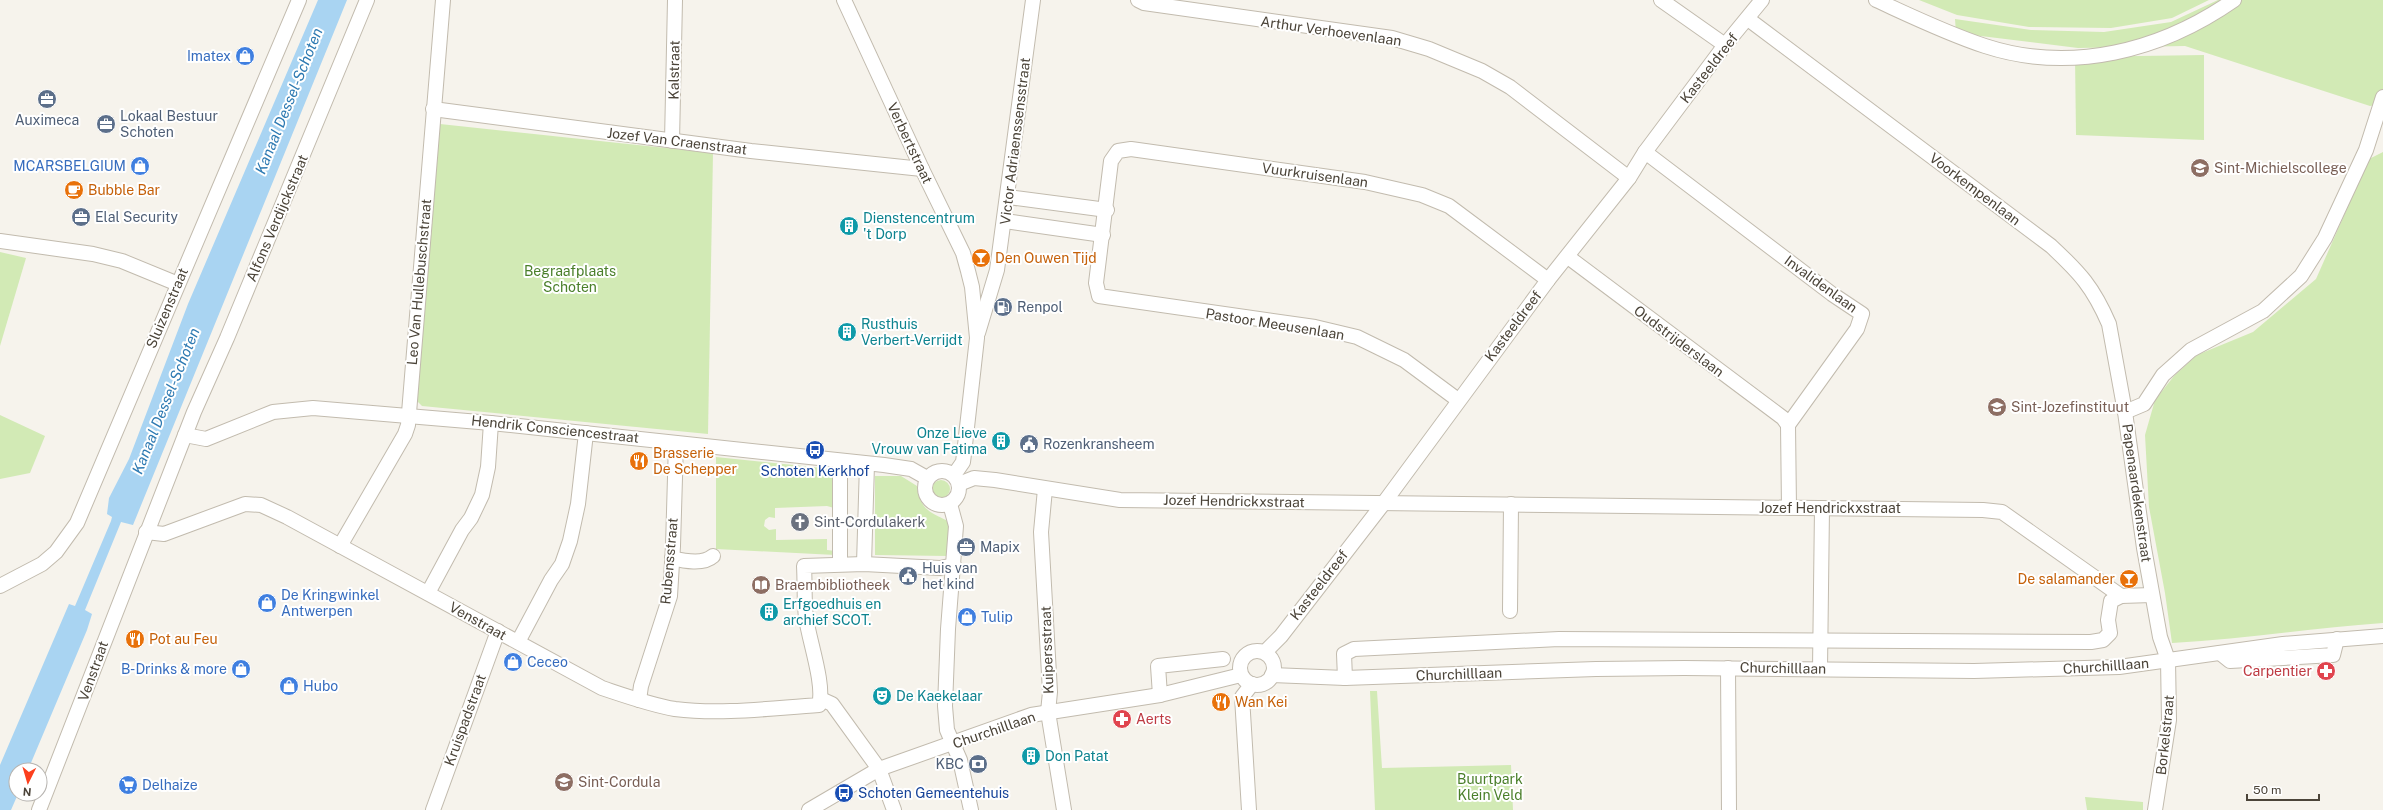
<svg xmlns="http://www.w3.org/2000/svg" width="2383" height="810" viewBox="0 0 2383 810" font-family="'Public Sans',sans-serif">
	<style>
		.green { fill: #d2eab5 }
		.water { fill: #a9d4f2 }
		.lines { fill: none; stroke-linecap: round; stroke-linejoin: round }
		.minor-casing { stroke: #c2bbae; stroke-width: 16 }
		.minor { stroke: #fff; stroke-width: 14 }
		.labels { text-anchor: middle; stroke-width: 4; stroke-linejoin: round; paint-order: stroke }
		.street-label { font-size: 14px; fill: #4b4439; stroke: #fff }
		.shop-label { font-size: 14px; fill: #366cbe; stroke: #fff; text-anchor: start }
		.service-label { font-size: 14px; fill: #4e5e75; stroke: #fff; text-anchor: start }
		.education-label { font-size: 14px; fill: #785e54; stroke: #fff; text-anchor: start }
		.food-label { font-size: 14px; fill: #c56008; stroke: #fff; text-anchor: start }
		.culture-label { font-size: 14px; fill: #0d838f; stroke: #fff; text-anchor: start }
		.park-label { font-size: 14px; fill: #4a7f2a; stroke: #fff }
		.transit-label { font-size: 14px; fill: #164399; stroke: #fff }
		.worship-label { font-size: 14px; fill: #5b616d; stroke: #fff; text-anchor: start }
		.health-label { font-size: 14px; fill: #be3a42; stroke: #fff; text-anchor: end }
		.water-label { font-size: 15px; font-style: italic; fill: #2e7ab2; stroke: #fff }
	</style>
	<rect width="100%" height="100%" fill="#f6f3ec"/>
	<g class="green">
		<polygon points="1919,0 2209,0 2172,18 2111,28 2029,27 1957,15"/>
		<polygon points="2218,0 2383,0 2383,104 2370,106 2185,46 2078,48 1956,33 1955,19 2031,30 2104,32 2171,22"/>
		<polygon points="2204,55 2204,140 2076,135 2075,57"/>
		<polygon points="440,124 713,153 708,434 422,406 417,401"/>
		<path d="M2383,152V623C2312,628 2243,639 2172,643L2165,593L2149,507L2145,435L2155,400L2174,376L2197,355L2253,332L2316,279L2369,159Z"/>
		<polygon points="0,252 26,258 0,346"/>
		<polygon points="0,415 45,436 30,473 0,479"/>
		<polygon points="716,457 832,469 834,508 827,506 775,508 775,518 769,517 765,520 764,526 769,530 776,529 776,540 827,539 827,550 836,551 835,555 716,549"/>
		<path d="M875,476H901L917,486C921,510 928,511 948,521V556L875,555Z"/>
		<circle cx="941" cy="489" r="9"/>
		<polygon points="1370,691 1377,691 1382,768 1511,765 1513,810 1375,810"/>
		<polygon points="2085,797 2143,802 2143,810 2087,810"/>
	</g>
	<polygon class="water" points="318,0 347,0 133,525 121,522 85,610 92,614 87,630 28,770 16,770 16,794 18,794 11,810 0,810 0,765 69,604 75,606 111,521 112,517 107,514 109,498 129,459 188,304"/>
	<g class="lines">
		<defs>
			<g id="minor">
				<polyline points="844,0 922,169 963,253 968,271 972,287 977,338 964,454 963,462 954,475"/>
				<polyline points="1138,0 1144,3 1392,38 1429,49 1482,71 1510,87 1629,178"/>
				<polyline points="1661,0 1725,45"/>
				<path d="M1876,0C1911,16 1948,34 1985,46C2071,74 2161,51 2234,0"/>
				<path d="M1748,19L2051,246C2080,273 2093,287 2109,324L2125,412L2144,548L2160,637L2168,660L2169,720L2155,810"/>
				<polyline points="433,109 751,151 922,169"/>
				<polyline points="672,141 675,0"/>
				<polyline points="1645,152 1832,294 1862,314 1857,329 1788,425 1789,508"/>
				<polyline points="1008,197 1107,210"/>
				<polyline points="1005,221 1103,235"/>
				<polyline points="0,241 93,254 122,261 178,284"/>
				<polyline points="1568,257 1783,418 1788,425"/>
				<polyline points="978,333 997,270 1033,0"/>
				<polyline points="1458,400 1404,360 1357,337 1315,327 1099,296 1096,283 1111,161 1118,151 1131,149 1365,182 1422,195 1449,206 1548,280"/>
				<polyline points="2125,412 2144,404 2163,375 2191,350 2263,311 2301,276 2325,238 2366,150 2383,97"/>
				<polyline points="185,435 206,439 273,412 313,408 491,423 884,465 911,469 927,478"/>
				<polyline points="840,461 840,563"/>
				<circle cx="942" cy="488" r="17"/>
				<polyline points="959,484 974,478 995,480 1120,500 1983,510 2002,512 2121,596 2152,595"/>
				<polyline points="1045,489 1041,532 1050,692 1048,712 1064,810"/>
				<polyline points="950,504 956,526 948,629 945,706 947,730 960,760 971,810"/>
				<path d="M146,532L164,534L245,504L261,505L287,517L602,688C626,696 651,705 675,709C722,715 772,708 819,705C825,685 809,640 806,618C804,601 805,583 804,566L864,564L940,568L954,565"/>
				<polyline points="340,546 405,434 408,425 443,0"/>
				<path d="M672,558C684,561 703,565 713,556"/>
				<polyline points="864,564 867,464"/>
				<polyline points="0,586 42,564 56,552 77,523 299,0"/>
				<polyline points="428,593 462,530 471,518 482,495 488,467 491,423"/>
				<polyline points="1510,611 1511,504"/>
				<polyline points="518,642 551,580 562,564 570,541 578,504 586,433"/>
				<circle cx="1257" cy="668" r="17"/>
				<polyline points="1265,652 1281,636 1383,504 1548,280 1629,178 1645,152 1725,45 1762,0"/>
				<polyline points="2220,653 2230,661 2333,655 2337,639"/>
				<polyline points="1728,668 1729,810"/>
				<polyline points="1820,669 1822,508"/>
				<polyline points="1272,675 1345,678 1596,669 1684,668 1974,671 2119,667 2283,644 2383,636"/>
				<polyline points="1345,678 1344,654 1354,649 1559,639 2091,642 2103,640 2110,633 2108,620 2111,601 2121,596"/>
				<polyline points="1160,695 1158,666 1223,659"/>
				<polyline points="821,699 832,704 879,769 894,810"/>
				<polyline points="639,700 641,686 670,596 673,546 676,443"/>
				<polyline points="39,810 194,412 227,338 367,0"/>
				<polyline points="433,810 498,631"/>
				<polyline points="809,810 879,769 1031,715 1160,695 1241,675"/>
				<polyline points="1249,810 1242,697 1252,684"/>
			</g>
		</defs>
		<use href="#minor" class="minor-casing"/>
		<use href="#minor" class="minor"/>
	</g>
	<defs>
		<symbol id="shop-disc" viewBox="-11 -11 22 22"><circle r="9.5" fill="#3f7fe0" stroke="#fff"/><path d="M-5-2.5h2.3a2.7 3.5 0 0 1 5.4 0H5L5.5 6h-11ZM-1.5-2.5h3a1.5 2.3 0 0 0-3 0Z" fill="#fff"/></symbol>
		<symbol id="office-disc" viewBox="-11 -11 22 22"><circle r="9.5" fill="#5c6f8a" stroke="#fff"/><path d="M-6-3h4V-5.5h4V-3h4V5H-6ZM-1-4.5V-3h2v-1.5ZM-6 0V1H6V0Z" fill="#fff"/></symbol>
		<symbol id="school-disc" viewBox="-11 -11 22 22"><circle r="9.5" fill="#8d6e63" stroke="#fff"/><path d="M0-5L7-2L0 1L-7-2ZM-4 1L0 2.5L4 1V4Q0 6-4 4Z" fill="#fff"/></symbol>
		<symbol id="cafe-disc" viewBox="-11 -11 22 22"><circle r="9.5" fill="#e8710a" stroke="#fff"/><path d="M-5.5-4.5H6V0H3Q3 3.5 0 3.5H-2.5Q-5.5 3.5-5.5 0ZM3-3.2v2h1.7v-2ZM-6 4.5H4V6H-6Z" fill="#fff"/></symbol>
		<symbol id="building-disc" viewBox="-11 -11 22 22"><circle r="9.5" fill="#0f9aa8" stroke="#fff"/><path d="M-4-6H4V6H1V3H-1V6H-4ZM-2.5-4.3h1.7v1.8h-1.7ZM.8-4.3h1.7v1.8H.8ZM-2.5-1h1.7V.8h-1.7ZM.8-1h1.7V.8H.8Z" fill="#fff"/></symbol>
		<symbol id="bar-disc" viewBox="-11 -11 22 22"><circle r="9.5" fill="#e8710a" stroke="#fff"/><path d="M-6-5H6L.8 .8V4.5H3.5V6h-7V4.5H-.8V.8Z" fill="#fff"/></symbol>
		<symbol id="fuel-disc" viewBox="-11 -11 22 22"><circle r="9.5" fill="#5c6f8a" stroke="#fff"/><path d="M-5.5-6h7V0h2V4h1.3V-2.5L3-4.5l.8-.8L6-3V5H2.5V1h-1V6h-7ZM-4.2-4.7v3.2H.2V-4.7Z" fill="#fff"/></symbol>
		<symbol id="civic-disc" viewBox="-11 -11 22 22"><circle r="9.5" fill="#5c6f8a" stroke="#fff"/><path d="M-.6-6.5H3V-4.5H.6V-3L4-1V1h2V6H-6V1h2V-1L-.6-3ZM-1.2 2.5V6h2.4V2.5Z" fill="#fff"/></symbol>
		<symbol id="bus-disc" viewBox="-11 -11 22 22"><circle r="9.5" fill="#1a4fb4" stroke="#fff"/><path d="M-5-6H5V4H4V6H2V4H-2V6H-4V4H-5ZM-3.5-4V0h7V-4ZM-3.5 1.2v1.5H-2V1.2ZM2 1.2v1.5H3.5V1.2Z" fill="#fff"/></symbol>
		<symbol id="restaurant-disc" viewBox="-11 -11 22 22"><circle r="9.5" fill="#e8710a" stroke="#fff"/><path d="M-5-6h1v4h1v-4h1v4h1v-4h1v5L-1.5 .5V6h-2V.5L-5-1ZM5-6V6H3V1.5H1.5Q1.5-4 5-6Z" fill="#fff"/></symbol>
		<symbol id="church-disc" viewBox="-11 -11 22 22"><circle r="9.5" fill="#6b7280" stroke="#fff"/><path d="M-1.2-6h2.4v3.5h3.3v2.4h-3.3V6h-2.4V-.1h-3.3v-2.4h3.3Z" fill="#fff"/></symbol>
		<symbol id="library-disc" viewBox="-11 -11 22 22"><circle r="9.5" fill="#8d6e63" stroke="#fff"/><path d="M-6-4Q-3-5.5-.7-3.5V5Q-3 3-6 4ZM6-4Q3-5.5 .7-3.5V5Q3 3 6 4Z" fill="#fff"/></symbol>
		<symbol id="pharmacy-disc" viewBox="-11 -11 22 22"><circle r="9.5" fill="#e0444e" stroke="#fff"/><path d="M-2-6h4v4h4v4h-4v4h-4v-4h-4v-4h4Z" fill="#fff"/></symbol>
		<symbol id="theatre-disc" viewBox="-11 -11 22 22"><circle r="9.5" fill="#0f9aa8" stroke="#fff"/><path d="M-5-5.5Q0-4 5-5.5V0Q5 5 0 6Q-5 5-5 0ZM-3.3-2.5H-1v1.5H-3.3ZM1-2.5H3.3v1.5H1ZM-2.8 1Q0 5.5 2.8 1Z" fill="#fff"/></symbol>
		<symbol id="bank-disc" viewBox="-11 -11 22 22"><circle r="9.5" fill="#5c6f8a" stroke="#fff"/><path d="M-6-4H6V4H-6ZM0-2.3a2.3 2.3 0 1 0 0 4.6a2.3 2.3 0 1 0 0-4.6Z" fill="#fff"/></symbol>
		<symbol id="supermarket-disc" viewBox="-11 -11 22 22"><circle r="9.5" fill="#3f7fe0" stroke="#fff"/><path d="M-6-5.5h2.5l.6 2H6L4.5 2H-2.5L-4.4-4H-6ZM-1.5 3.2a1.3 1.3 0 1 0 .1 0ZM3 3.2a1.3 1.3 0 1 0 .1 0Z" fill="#fff"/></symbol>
	</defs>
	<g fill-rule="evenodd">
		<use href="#shop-disc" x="234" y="45" width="22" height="22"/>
		<use href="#office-disc" x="36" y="88" width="22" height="22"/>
		<use href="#office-disc" x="95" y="113" width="22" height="22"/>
		<use href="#shop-disc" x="129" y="155" width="22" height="22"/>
		<use href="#school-disc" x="2189" y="157" width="22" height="22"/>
		<use href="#cafe-disc" x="63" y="179" width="22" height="22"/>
		<use href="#office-disc" x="70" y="206" width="22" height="22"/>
		<use href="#building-disc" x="838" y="215" width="22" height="22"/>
		<use href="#bar-disc" x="970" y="247" width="22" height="22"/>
		<use href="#fuel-disc" x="992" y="296" width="22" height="22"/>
		<use href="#building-disc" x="836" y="321" width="22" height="22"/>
		<use href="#school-disc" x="1986" y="396" width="22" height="22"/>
		<use href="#building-disc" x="990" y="430" width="22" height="22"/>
		<use href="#civic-disc" x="1018" y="433" width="22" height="22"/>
		<use href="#bus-disc" x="804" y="439" width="22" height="22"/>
		<use href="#restaurant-disc" x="628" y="450" width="22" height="22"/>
		<use href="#church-disc" x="789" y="511" width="22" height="22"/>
		<use href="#office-disc" x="955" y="536" width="22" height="22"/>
		<use href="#civic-disc" x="897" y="565" width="22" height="22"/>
		<use href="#bar-disc" x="2118" y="568" width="22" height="22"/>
		<use href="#library-disc" x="750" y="574" width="22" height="22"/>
		<use href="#shop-disc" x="256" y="592" width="22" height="22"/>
		<use href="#building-disc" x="758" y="601" width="22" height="22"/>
		<use href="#shop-disc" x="956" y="606" width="22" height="22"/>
		<use href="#restaurant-disc" x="124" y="628" width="22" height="22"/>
		<use href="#shop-disc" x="502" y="651" width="22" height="22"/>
		<use href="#shop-disc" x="230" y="658" width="22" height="22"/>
		<use href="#pharmacy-disc" x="2315" y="660" width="22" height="22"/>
		<use href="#shop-disc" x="278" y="675" width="22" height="22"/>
		<use href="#theatre-disc" x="871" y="685" width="22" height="22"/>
		<use href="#restaurant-disc" x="1210" y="691" width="22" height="22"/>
		<use href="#pharmacy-disc" x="1111" y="708" width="22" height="22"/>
		<use href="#building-disc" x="1020" y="745" width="22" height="22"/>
		<use href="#bank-disc" x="967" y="753" width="22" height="22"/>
		<use href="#school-disc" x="553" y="771" width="22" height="22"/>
		<use href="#supermarket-disc" x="117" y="774" width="22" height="22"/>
		<use href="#bus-disc" x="833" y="782" width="22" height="22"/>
	</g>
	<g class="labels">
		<g class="street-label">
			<text transform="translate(1331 31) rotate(8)" y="5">Arthur Verhoevenlaan</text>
			<text transform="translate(1709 68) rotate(-52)" y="5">Kasteeldreef</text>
			<text transform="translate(674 70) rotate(-89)" y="5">Kalstraat</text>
			<text transform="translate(677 141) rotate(7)" y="5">Jozef Van Craenstraat</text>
			<text transform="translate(1015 141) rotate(-83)" y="5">Victor Adriaenssensstraat</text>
			<text transform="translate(910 143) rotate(65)" y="5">Verbertstraat</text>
			<text transform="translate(1315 175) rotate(8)" y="5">Vuurkruisenlaan</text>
			<text transform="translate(1975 189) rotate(37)" y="5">Voorkempenlaan</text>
			<text transform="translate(277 218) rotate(-67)" y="5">Alfons Verdijckstraat</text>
			<text transform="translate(419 282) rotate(-85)" y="5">Leo Van Hullebuschstraat</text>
			<text transform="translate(1821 284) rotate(36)" y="5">Invalidenlaan</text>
			<text transform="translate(167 308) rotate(-67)" y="5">Sluizenstraat</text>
			<text transform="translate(1275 324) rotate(9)" y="5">Pastoor Meeusenlaan</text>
			<text transform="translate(1513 326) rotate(-53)" y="5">Kasteeldreef</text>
			<text transform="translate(1679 341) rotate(37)" y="5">Oudstrijderslaan</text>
			<text transform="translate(555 429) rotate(6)" y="5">Hendrik Consciencestraat</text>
			<text transform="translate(2137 493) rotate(82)" y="5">Papenaardekenstraat</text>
			<text transform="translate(1234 501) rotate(1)" y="5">Jozef Hendrickxstraat</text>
			<text x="1830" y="513">Jozef Hendrickxstraat</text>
			<text transform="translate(669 561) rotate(-85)" y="5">Rubensstraat</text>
			<text transform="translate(1319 585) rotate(-52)" y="5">Kasteeldreef</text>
			<text transform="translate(478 621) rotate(29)" y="5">Venstraat</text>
			<text transform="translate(1047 650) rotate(-92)" y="5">Kuipersstraat</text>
			<text transform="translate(2106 666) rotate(-4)" y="5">Churchilllaan</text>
			<text transform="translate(1783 668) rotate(1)" y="5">Churchilllaan</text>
			<text transform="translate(93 671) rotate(-70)" y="5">Venstraat</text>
			<text transform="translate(1459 674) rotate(-2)" y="5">Churchilllaan</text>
			<text transform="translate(465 720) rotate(-70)" y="5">Kruispadstraat</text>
			<text transform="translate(994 730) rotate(-19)" y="5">Churchilllaan</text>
			<text transform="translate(2165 735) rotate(-84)" y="5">Borkelstraat</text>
		</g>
		<g class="shop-label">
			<text x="231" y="61" text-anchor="end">Imatex</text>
			<text x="126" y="171" text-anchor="end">MCARSBELGIUM</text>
			<text x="281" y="600">De Kringwinkel<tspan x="281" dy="16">Antwerpen</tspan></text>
			<text x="981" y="622">Tulip</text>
			<text x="527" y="667">Ceceo</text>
			<text x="227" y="674" text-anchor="end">B-Drinks &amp; more</text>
			<text x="303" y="691">Hubo</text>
			<text x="142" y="790">Delhaize</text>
		</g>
		<g class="service-label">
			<text x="120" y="121">Lokaal Bestuur<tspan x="120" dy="16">Schoten</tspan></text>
			<text x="47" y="125" text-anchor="middle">Auximeca</text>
			<text x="95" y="222">Elal Security</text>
			<text x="1017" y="312">Renpol</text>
			<text x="1043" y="449">Rozenkransheem</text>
			<text x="980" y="552">Mapix</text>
			<text x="922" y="573">Huis van<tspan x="922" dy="16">het kind</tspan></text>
			<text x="964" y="769" text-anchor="end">KBC</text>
		</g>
		<g class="education-label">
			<text x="2214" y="173">Sint-Michielscollege</text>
			<text x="2011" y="412">Sint-Jozefinstituut</text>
			<text x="775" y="590">Braembibliotheek</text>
			<text x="578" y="787">Sint-Cordula</text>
		</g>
		<g class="food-label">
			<text x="88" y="195">Bubble Bar</text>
			<text x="995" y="263">Den Ouwen Tijd</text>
			<text x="653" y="458">Brasserie<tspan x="653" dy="16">De Schepper</tspan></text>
			<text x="2115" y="584" text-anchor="end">De salamander</text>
			<text x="149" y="644">Pot au Feu</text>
			<text x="1235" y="707">Wan Kei</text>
		</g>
		<g class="culture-label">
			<text x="863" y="223">Dienstencentrum<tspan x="863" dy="16">'t Dorp</tspan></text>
			<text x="861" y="329">Rusthuis<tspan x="861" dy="16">Verbert-Verrijdt</tspan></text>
			<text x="987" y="438" text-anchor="end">Onze Lieve<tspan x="987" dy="16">Vrouw van Fatima</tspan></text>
			<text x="783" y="609">Erfgoedhuis en<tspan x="783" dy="16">archief SCOT.</tspan></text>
			<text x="896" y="701">De Kaekelaar</text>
			<text x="1045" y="761">Don Patat</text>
		</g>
		<g class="park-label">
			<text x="570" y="276">Begraafplaats<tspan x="570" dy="16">Schoten</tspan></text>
			<text x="1490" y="784">Buurtpark<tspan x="1490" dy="16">Klein Veld</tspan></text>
		</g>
		<g class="transit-label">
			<text x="815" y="476">Schoten Kerkhof</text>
			<text x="858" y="798" text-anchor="start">Schoten Gemeentehuis</text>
		</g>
		<g class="worship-label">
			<text x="814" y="527">Sint-Cordulakerk</text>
		</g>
		<g class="health-label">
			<text x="2312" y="676">Carpentier</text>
			<text x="1136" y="724" text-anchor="start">Aerts</text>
		</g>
		<g class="water-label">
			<text transform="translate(289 101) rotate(-68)" y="5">Kanaal Dessel-Schoten</text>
			<text transform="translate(166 401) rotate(-68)" y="5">Kanaal Dessel-Schoten</text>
		</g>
	</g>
	<g transform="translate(28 782) rotate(185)"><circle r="19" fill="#ffffff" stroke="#b7b4b0"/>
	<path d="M0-3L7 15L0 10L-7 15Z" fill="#fc3f1d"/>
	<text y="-6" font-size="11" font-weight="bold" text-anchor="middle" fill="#4b4439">N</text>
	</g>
	<path d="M2247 794v6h72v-6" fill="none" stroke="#4b4439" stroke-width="2"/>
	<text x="2253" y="794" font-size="12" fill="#4b4439" stroke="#ffffff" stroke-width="3" paint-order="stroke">50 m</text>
</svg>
